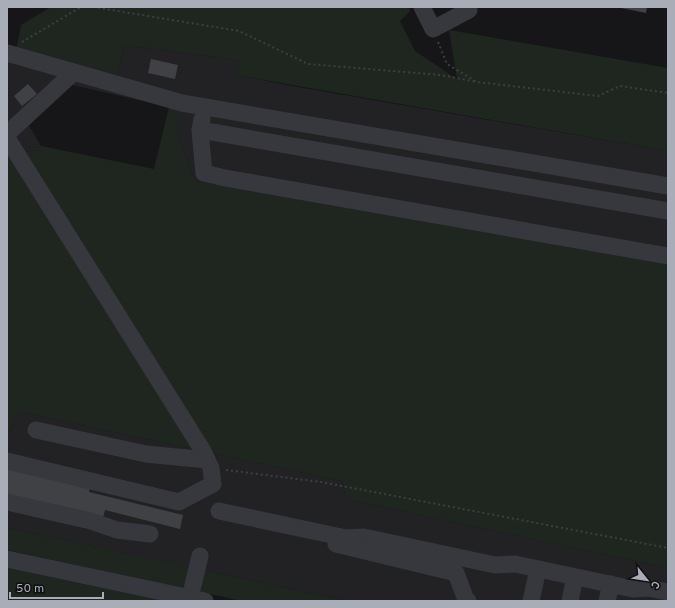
<svg xmlns="http://www.w3.org/2000/svg" width="675" height="608" viewBox="0 0 675 608" font-family="Overpass,sans-serif">
	<style>
		.built { fill: #222225 }
		.green { fill: #1e261f }
		.building { fill: #404145 }
		.lines { fill: none; stroke-linecap: round; stroke-linejoin: round }
		.path { stroke: #3d3f44; stroke-width: 2; stroke-dasharray: 2 3; stroke-linecap: butt }
		.minor { stroke: #37383d; stroke-width: 17 }
	</style>
	<rect width="100%" height="100%" fill="#161618"/>
	<g class="built">
		<polygon points="124,45 238,60 237,75 292,86 668,151 668,259 195,181 176,131 169,107 63,83 27,122 41,146 41,150 9,153 7,150 7,48 117,77"/>
		<polygon points="21,412 342,481 346,499 668,568 668,601 348,601 7,528 7,430 9,431"/>
	</g>
	<g class="green">
		<polygon points="51,7 409,7 410,11 400,21 415,51 457,79 449,30 668,68 668,151 236,75 238,60 124,45 117,77 16,50 21,25"/>
		<polygon points="169,107 180,107 176,131 195,181 668,259 668,568 346,499 342,481 21,412 9,431 7,430 7,150 9,153 41,150 41,146 154,169"/>
		<polygon points="7,528 191,567 186,589 7,550"/>
		<polygon points="7,566 165,601 7,601"/>
		<polygon points="203,570 348,601 242,601 201,592"/>
	</g>
	<g class="building">
		<polygon points="616,7 647,7 646,13"/>
		<polygon points="151,59 178,65 175,79 148,73"/>
		<polygon points="28,84 37,94 22,106 14,96"/>
		<polygon points="7,467 90,486 89,492 183,515 180,529 105,510 103,518 7,494"/>
	</g>
	<g class="lines">
		<g class="path">
			<polyline points="93,7 239,31 308,64 441,75 477,82"/>
			<polyline points="22,42 81,7"/>
			<polyline points="438,42 447,64 477,82 598,96 620,86 668,93"/>
			<polyline points="226,470 321,482 668,548"/>
		</g>
		<g class="minor">
			<polyline points="422,7 433,29 469,10"/>
			<polyline points="7,53 182,103 668,186"/>
			<polyline points="202,119 200,130 668,211"/>
			<polyline points="200,130 204,173 225,178 668,256"/>
			<polyline points="7,134 74,72"/>
			<polyline points="7,138 203,451 211,468 213,484 179,502 7,461"/>
			<polyline points="36,430 146,454 207,460"/>
			<polyline points="7,502 91,521 117,530 150,534"/>
			<polyline points="219,511 346,538 364,537 495,565 515,564 633,589 648,588 668,592"/>
			<polyline points="336,544 456,573 466,600 468,601"/>
			<polyline points="7,559 205,601"/>
			<polyline points="190,598 200,556"/>
			<polyline points="531,601 538,569"/>
			<polyline points="570,601 575,577"/>
			<polyline points="607,601 611,584"/>
		</g>
	</g>
	<rect width="675" height="608" fill="none" stroke="#a8adb8" stroke-width="16"/>
	<g transform="translate(647 580) rotate(120)" stroke="#111113" stroke-width="3" paint-order="stroke">
	<path d="M0-3L7 15L0 10L-7 15Z" fill="#a8adb8"/>
	<text y="-6" font-size="11" font-weight="bold" text-anchor="middle" fill="#a8adb8">С</text>
	</g>
	<path d="M10 592v6h93v-6" fill="none" stroke="#a8adb8" stroke-width="2"/>
	<text x="16" y="592" font-size="12" fill="#a8adb8" stroke="#111113" stroke-width="3" paint-order="stroke">50 m</text>
</svg>
